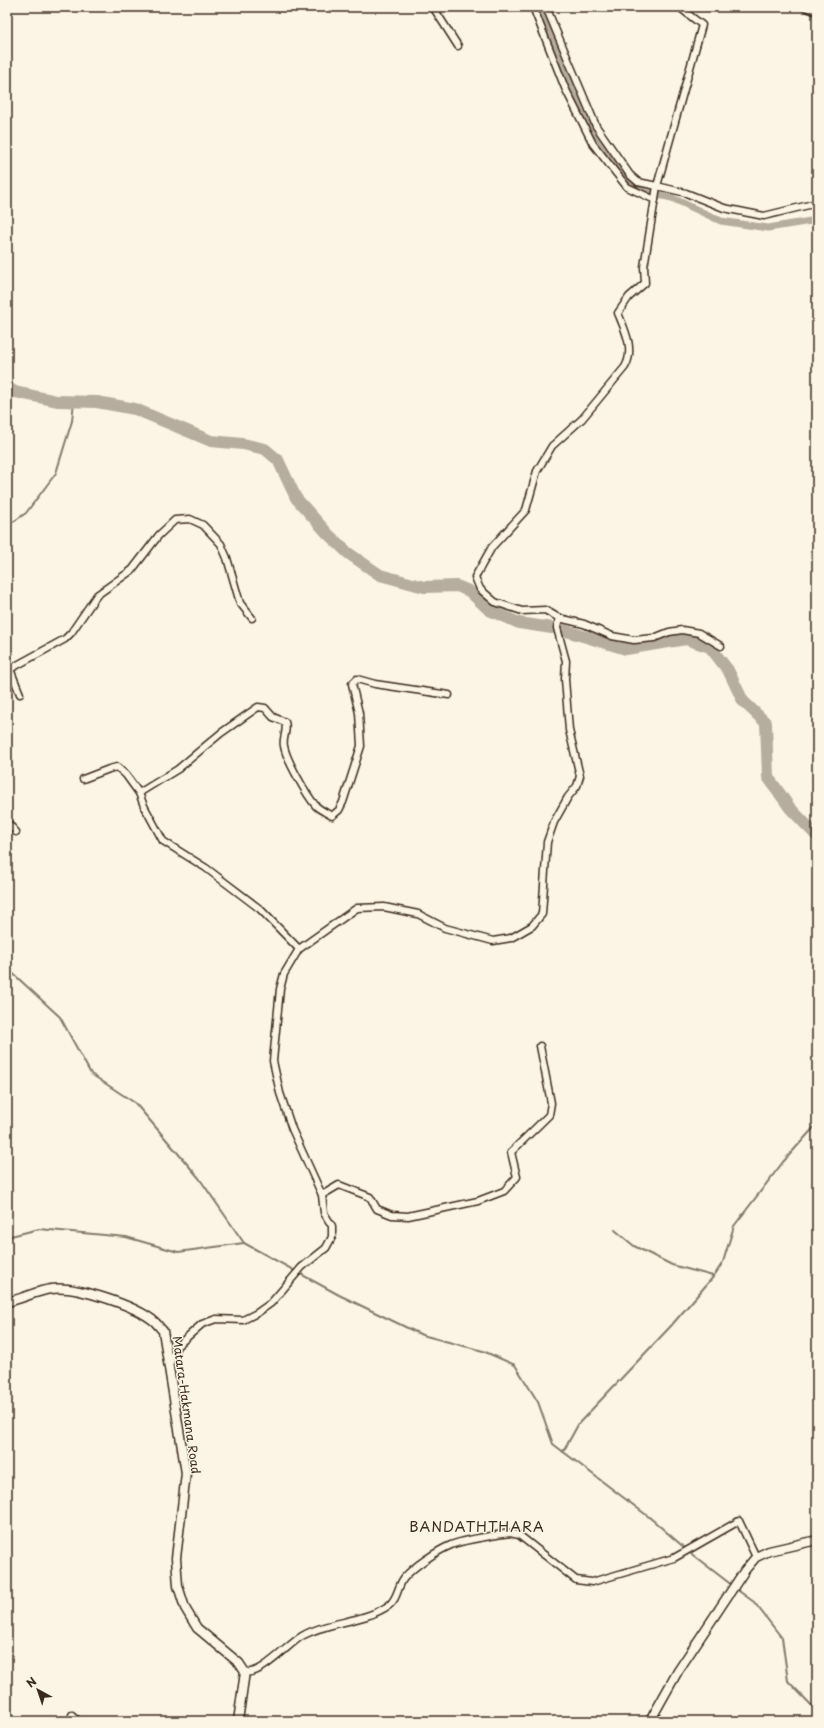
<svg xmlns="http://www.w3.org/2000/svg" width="824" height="1728" viewBox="0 0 824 1728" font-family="'Playpen Sans',sans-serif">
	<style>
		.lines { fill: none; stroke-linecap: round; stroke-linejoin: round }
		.stream { stroke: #85796b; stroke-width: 2 }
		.canal { stroke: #b7ad9e; stroke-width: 7 }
		.river { stroke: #b7ad9e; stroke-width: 12 }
		.minor-casing { stroke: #3b2a1e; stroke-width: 9 }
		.major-casing { stroke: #3b2a1e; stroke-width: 11 }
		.minor { stroke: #fcf5e5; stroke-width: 6 }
		.major { stroke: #fcf5e5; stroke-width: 8 }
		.labels { text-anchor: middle; stroke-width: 3; stroke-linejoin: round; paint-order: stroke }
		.street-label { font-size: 12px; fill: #3b2a1e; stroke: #fcf5e5 }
		.quarter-label { font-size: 14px; letter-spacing: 1px; fill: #3b2a1e; stroke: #fcf5e5 }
	</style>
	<rect width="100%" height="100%" fill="#fcf5e5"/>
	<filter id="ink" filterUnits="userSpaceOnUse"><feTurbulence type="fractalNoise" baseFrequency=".025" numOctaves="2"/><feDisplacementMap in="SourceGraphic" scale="8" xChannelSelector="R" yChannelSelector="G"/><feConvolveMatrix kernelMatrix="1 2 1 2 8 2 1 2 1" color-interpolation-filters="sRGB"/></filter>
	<g filter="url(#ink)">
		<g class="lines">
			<g class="stream">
				<polyline points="7,526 26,513 56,473 72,421 74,401"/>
				<polyline points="7,968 60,1017 91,1074 135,1103 199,1178 244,1243 339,1295 422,1335 483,1351 515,1365 538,1402 553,1444 649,1517 686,1549"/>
				<polyline points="615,1230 634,1246 672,1265 713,1276"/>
				<polyline points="7,1237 39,1229 126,1237 178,1252 244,1243"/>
				<polyline points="563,1452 579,1423 670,1327 714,1276 723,1262 734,1226 783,1162 817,1124"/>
				<polyline points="689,1552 733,1586"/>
				<polyline points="736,1589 754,1602 782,1638 788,1681 817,1711"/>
			</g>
			<polyline class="canal" points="540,7 578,99 594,131 619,170 628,180 645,192 672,198 721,221 768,228 817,220"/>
			<g class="river">
				<polyline points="7,387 15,392 57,401 97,402 135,409 211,441 243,444 265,449 278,460 296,498 328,534 348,553 380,575 424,587 457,586 469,591 489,610 519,623 552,628"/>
				<polyline points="563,630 626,649 686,639 710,647 728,670 743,701 766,723 768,777 790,808 817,836"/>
			</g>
			<defs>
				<g id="minor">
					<polyline points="433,7 458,46"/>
					<polyline points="533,7 565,88 593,144 627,187 655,200"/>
					<path d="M546,7L596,126L630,175L638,182L657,186L644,267L645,283L629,297L618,313C625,330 635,350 625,367L582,419L552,446L537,471L526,510L492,547L475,577L480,589L495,602L522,611L545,610L559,618L584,624L612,636L634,640L654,638L669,632L682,630L699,633L721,646"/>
					<polyline points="679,7 702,25 657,186 686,193 724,208 764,216 817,203"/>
					<polyline points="805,7 817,12"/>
					<polyline points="20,694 10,669 65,639 71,633 97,595 132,570 159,535 175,520 190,519 203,525 221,544 227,558 240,603 252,618"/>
					<polyline points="83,779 109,769 117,767 126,775 139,793 144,806 163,841 206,868 260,909 299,949"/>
					<path d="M139,793L178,769L221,733L258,707L265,708L273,717L285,722C288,731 282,738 284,746C286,759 307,796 316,806C320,810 327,813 332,816L339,810L343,802L361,746L359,713L352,684L357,679L375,684L449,695"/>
					<polyline points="7,822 16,832"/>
					<polyline points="322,1195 339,1185 370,1197 377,1209 392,1215 408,1216 478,1201 504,1191 517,1177 511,1152 549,1115 551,1103 540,1046"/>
					<polyline points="169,1365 177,1346 202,1324 216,1319 243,1320 257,1313 271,1303 302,1267 326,1248 332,1237 332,1226 324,1213 322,1195 292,1129 280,1093 273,1061 280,989 284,974 299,949 357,908 384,907 418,914 445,928 493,941 511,938 532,926 542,914 547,842 554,822 568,797 577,786 580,776 569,730 565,679 566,661 557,628 559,618"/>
					<path d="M245,1672C261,1676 287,1645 302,1636C328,1621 362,1623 388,1606C398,1599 397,1587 404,1578C414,1566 437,1551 451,1545C463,1540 496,1535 510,1533L519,1535L576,1580L592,1582L674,1558L739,1521L756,1557"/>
					<polyline points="72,1715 78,1721"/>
				</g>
				<g id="major">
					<path d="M7,1302C22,1299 36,1291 51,1289C75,1285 137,1306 155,1322C158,1325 160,1328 163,1331L186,1473L176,1558L178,1586L185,1608L197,1628L239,1663L245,1672L238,1721"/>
					<polyline points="650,1721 678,1671 745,1570 756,1557 769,1551 817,1540"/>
				</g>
			</defs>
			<use href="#minor" class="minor-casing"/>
			<use href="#major" class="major-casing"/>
			<use href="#minor" class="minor"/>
			<use href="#major" class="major"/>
		</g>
	</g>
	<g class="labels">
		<g class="street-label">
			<text transform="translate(186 1405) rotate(82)" y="4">Matara-Hakmana Road</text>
		</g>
		<g class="quarter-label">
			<text x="477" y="1532">BANDATHTHARA</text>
		</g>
	</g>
	<rect width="824" height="1728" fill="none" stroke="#fcf5e5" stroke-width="24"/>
	<rect x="12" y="12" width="800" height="1704" fill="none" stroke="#3b2a1e" stroke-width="1.5" filter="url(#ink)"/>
	<g transform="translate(38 1690) rotate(320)" stroke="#fcf5e5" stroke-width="3" paint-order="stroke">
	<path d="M0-3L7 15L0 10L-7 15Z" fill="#3b2a1e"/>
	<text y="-6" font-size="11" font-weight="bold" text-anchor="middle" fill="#3b2a1e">N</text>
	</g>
</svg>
